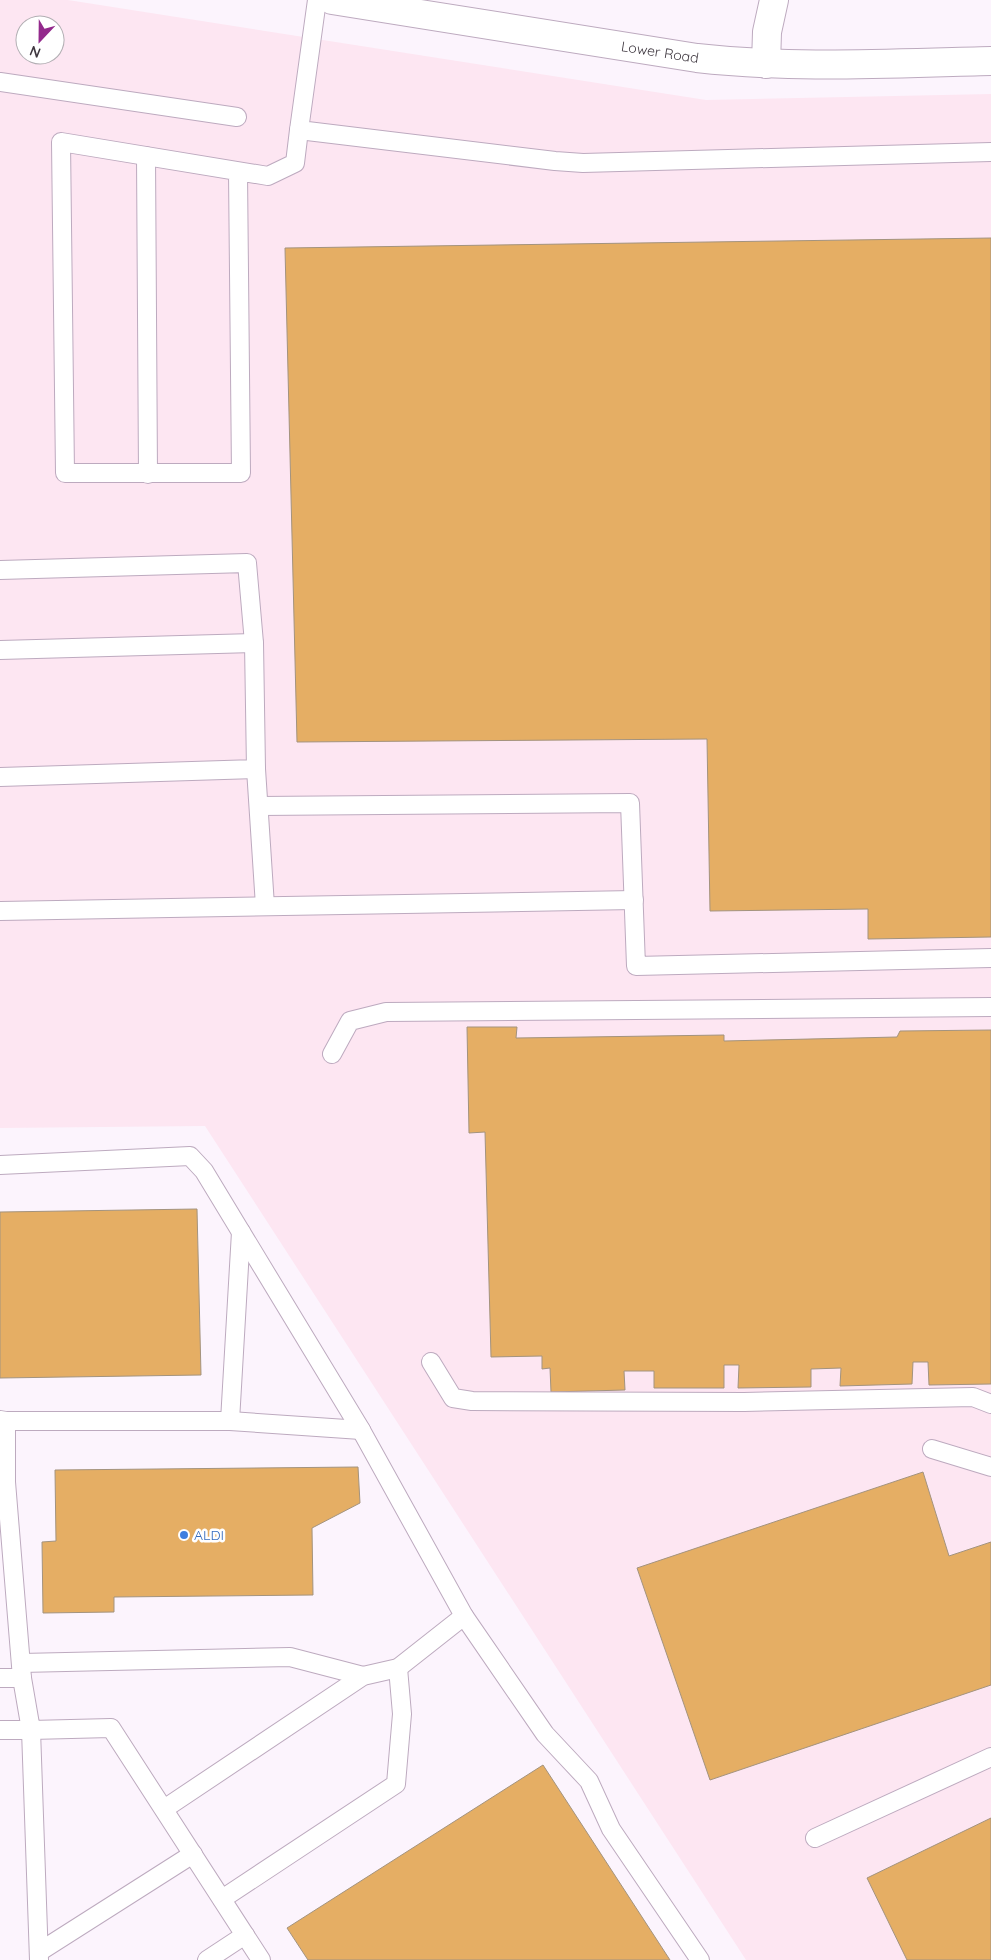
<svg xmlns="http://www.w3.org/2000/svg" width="991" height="1960" viewBox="0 0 991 1960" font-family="Quicksand,sans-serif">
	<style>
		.industrial { fill: #fde6f2; fill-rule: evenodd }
		.building { fill: #e5ae64; stroke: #a3937e }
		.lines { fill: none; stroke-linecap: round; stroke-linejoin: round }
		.lane-casing { stroke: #bdaabf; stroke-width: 20 }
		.street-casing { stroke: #bdaabf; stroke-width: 30 }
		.lane { stroke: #fff; stroke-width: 18 }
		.street { stroke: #fff; stroke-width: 28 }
		.shop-dot { fill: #3f7fe0; stroke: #fff; stroke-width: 2 }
		.labels { text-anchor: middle; stroke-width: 5; stroke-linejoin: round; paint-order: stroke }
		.street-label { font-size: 14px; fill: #3f3840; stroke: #fff }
		.shop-label { font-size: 14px; fill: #366cbe; stroke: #fff; text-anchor: start }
	</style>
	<rect width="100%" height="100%" fill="#fcf4fd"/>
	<path class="industrial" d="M0,0H68L706,100L991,94V1960H746L205,1126L0,1128ZM25,25H55V55H25Z"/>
	<g class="building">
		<polygon points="991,238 991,937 868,939 868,909 710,911 707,739 297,742 285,248"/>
		<polygon points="467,1027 517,1027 516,1038 724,1035 724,1041 897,1037 900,1031 991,1030 991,1384 929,1385 928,1362 913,1362 912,1384 840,1386 841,1368 811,1369 811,1387 738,1388 739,1365 724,1365 724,1388 654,1388 654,1371 624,1371 625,1390 551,1392 550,1368 542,1369 542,1356 491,1357 485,1132 469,1133"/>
		<polygon points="197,1209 201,1375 0,1378 0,1212"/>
		<polygon points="358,1467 360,1503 312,1528 313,1595 114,1597 114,1612 43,1613 42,1542 56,1541 55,1470"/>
		<polygon points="923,1472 949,1556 991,1542 991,1685 710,1780 637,1568"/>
		<polygon points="543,1765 670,1960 308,1960 287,1928"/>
		<polygon points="991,1818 991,1960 907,1960 867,1878"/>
	</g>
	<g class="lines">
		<defs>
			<g id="lane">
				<polyline points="317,0 299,130 555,161 583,163 991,152"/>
				<polyline points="0,82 237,117"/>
				<polyline points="146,156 148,474"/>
				<polyline points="238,172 241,473 65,473 61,142 268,176 295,163 299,130"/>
				<polyline points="0,570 247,563 254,643 256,769 0,777"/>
				<polyline points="0,650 254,643"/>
				<polyline points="256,769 265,906"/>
				<polyline points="259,806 630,803 636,966 991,958"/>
				<polyline points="0,911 634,900"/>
				<polyline points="332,1054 350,1021 386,1012 991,1007"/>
				<polyline points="0,1165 190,1156 204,1171 361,1430 464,1616 545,1734 589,1781 611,1829 700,1960"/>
				<polyline points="431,1362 453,1398 472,1401 744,1402 973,1397 991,1404"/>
				<polyline points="0,1420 6,1421 6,1482"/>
				<polyline points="6,1421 230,1421 361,1430"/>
				<polyline points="230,1421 241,1232"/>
				<polyline points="932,1449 991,1467"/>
				<polyline points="0,1482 6,1482 22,1678 31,1730 111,1728 261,1960"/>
				<polyline points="21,1663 290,1657 363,1676"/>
				<polyline points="0,1678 22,1678"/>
				<polyline points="0,1730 31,1730 39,1960"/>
				<polyline points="164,1809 363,1676 398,1668 464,1616"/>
				<polyline points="815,1838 991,1757"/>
				<polyline points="222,1899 396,1784 402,1714 398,1668"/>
				<polyline points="39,1952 193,1854"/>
				<polyline points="207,1960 245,1935"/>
			</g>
			<g id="street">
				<path id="s1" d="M332,0L697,58C794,69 893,63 991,61"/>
				<polyline points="766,64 767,32 774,0"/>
			</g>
		</defs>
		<use href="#lane" class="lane-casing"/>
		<use href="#street" class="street-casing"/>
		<use href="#lane" class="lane"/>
		<use href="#street" class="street"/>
	</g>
	<circle class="shop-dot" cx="184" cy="1535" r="5"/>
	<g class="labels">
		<g class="street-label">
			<text dy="5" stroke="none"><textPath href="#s1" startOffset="332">Lower Road</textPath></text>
		</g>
		<g class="shop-label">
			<text x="194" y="1540">ALDI</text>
		</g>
	</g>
	<g transform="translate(40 40) rotate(202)"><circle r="24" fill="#ffffff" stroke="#b2afb3"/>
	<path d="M0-4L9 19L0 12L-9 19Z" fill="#93298c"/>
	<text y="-8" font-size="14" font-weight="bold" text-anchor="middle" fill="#3f3840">N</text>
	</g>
</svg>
